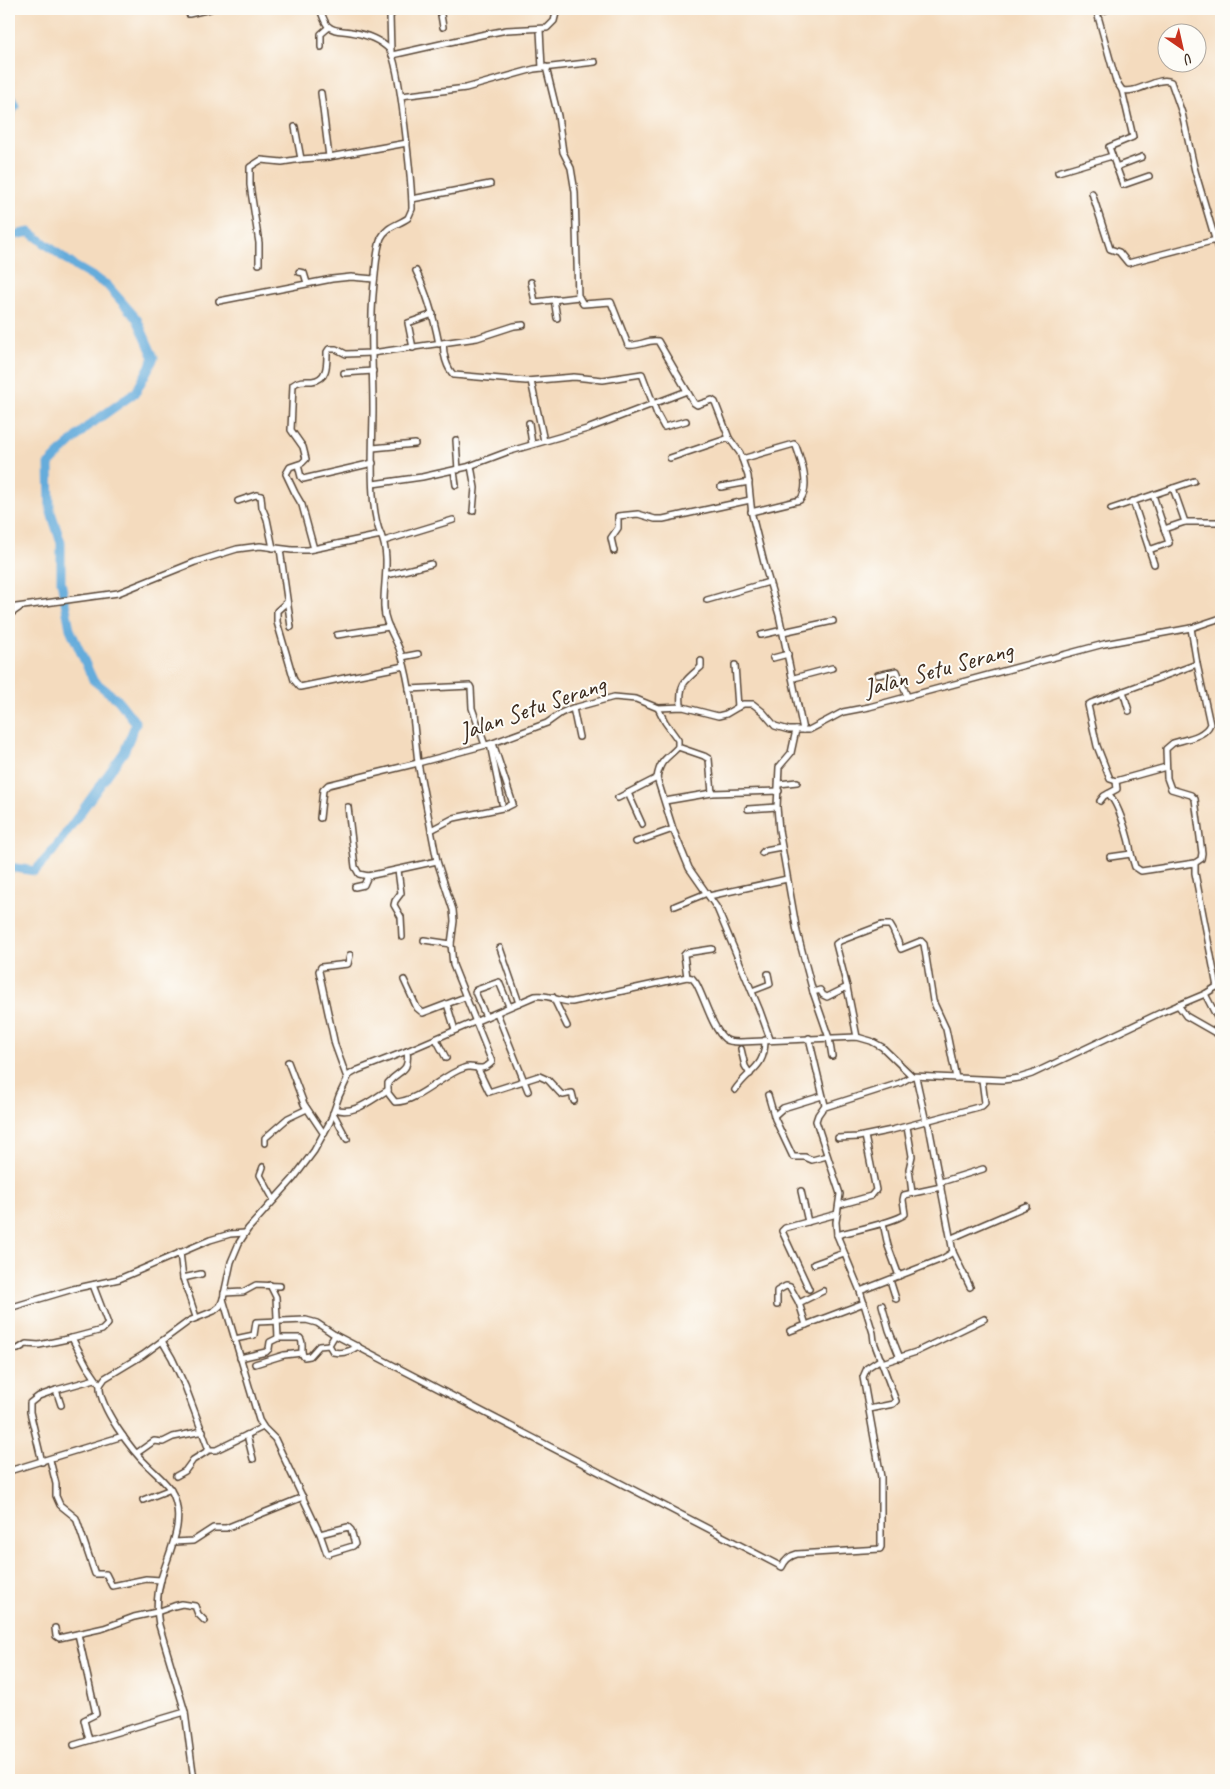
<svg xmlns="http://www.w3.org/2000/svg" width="1230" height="1789" viewBox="0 0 1230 1789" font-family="Caveat,sans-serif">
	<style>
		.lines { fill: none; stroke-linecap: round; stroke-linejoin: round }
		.river { stroke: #65acdb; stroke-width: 9 }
		.minor-casing { stroke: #574536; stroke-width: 8 }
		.minor { stroke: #fff; stroke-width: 5 }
		.labels { text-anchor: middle; stroke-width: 4; stroke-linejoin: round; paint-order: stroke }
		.street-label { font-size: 25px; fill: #3b2a1e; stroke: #fdfcf7 }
	</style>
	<rect width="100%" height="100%" fill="#fdfcf7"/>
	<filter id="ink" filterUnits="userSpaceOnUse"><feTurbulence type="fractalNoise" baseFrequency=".02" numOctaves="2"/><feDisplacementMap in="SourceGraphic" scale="10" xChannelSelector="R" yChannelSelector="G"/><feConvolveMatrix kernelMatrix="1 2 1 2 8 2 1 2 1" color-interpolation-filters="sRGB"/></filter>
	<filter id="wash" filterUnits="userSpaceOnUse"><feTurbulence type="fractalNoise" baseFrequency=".0096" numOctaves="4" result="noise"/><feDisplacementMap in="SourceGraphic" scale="20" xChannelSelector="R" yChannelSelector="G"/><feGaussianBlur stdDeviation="1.12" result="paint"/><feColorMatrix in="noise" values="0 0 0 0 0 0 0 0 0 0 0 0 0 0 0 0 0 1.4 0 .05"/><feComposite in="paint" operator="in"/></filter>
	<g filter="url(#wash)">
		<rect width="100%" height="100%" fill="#f4dbbe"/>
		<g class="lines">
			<g class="river">
				<polyline points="9,94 15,106 9,116"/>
				<polyline points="9,236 30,232 76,267 107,285 137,319 154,358 136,392 88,426 49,464 50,509 61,543 61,581 70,629 93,680 118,700 136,723 124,752 53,851 35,871 9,867"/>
			</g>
		</g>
	</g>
	<g filter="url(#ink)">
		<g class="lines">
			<defs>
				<g id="minor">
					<path d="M320,9C322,14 324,22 328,26C334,32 343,30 351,32C363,34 379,39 389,49C400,61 412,187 412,209L408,218C398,225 387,226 381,238C377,249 376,263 375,275C369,320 373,364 373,409C373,441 368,507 381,535"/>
					<polyline points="440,9 443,27"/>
					<polyline points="627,9 630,11 645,9"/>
					<path d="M1096,9L1116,81L1122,90C1137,95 1159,75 1171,82L1182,113L1195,171L1221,259"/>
					<polyline points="1097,13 1108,9"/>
					<polyline points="189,14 210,9"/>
					<polyline points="540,30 542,68"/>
					<polyline points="321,47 321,34 329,27"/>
					<polyline points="391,51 390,16 397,9"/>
					<polyline points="392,55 481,35 507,30 547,28 554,21 557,9"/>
					<polyline points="546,67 558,116 563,152 571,168 575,192 578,297"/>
					<polyline points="1122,90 1133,137 1109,147 1123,185 1149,176"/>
					<polyline points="321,93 329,157"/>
					<polyline points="401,96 466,88 534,69 595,62"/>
					<polyline points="295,127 301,159 329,157 407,143"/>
					<polyline points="1116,167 1142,157"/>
					<polyline points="1058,172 1112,156"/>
					<polyline points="1092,193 1110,249 1119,252 1128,263 1216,240"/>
					<polyline points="412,199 490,184"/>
					<polyline points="259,264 259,243 250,185 250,167 261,160 282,162 301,159"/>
					<path d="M416,271C428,295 434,318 439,344"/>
					<polyline points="299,272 304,273 307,283"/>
					<path d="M531,282L535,302L579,297L583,304L611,302L628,345C638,347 648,339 658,341L694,403L697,405L712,400L715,402L729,438L740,453L748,476L752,515L765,567L779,615L803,730"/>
					<polyline points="554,299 557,318"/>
					<polyline points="219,301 332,279 351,277 374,279"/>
					<path d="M444,343C442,352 447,369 454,375L526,381L574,377L603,380L642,374L657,414L664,427L686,421"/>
					<polyline points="413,348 408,323 433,314"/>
					<polyline points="344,373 373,371"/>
					<polyline points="531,381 544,441"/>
					<polyline points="529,423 532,444"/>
					<polyline points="456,440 458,470"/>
					<polyline points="373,448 415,444"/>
					<polyline points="670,458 729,438"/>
					<path d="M742,459L794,444L796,446C801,460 811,487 800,500L751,512"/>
					<polyline points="298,465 301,477 303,479 373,463"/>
					<polyline points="471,466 475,488 473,511"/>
					<polyline points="454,471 456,485"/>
					<polyline points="373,484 422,477 467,467 507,452 587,429 687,391"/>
					<polyline points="721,487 749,482"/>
					<polyline points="1173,488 1185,522"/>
					<polyline points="238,501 256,495 261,496 262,507 267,519 273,548"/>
					<polyline points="1133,501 1154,564"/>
					<polyline points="1111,509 1194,481"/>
					<polyline points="1164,529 1185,522 1221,522"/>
					<polyline points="384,541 453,520"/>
					<polyline points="280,549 291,627"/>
					<path d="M314,549L302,505L295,493L286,474L290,467L302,463L306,459L303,447L291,430L293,385C299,380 305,381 312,381C328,380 327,363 327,352L329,349H336L346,354L372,353L477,338L514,326L523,325"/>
					<polyline points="1149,550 1169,543 1153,495"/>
					<polyline points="614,551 611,538 618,528 618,516 638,514 655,519 663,519 750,500"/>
					<polyline points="386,574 391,574 431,564"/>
					<polyline points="707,600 769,582"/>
					<polyline points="287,602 277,611 277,622 294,680 300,687 404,666"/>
					<path d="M9,608L118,593L195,562L237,549L260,546L292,550H308L381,535C391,558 383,583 384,607C384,625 398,640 402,657C412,691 414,728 418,763L490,744L547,723L561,713L570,709L614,697L636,699L658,708L683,707L718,716L726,714L743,704H753L763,712L775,726L789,730H809L843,712L869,707L1104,644L1191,628L1221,618"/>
					<polyline points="9,615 19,608"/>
					<path d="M1191,628L1197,664L1210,724C1205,737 1185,739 1173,743L1166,749L1167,778L1171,789L1191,795L1195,799L1202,853L1201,859L1195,863V873L1217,987"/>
					<polyline points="783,632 833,621"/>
					<polyline points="337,635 389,627"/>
					<polyline points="761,635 783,630"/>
					<polyline points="402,657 418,654"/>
					<polyline points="773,658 788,654"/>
					<polyline points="735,665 738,707"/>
					<polyline points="878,675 897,671 907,696"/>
					<polyline points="794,678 832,668"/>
					<polyline points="409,689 470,686 471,688 472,708 485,745"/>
					<polyline points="1123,691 1129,711"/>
					<path d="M681,706C679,684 684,681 701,667V661"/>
					<polyline points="573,708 579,737"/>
					<polyline points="658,708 665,722 678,740 678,747 704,756 709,759 712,793"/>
					<polyline points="796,730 791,753 779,767 777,807 779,830 797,932 813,992 829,1038 832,1056"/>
					<polyline points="490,744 502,803"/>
					<polyline points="1166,767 1116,781 1110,779 1097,746 1088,705 1091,703 1197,664"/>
					<polyline points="657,778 673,829 689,868 717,908 760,1011 770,1039"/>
					<polyline points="779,784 797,782"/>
					<polyline points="628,793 642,824"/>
					<path d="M1108,794C1118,801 1130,841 1131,854"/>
					<path d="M618,798L657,778C660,759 667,759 678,747"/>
					<polyline points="665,801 712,793 779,791"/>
					<polyline points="1100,801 1104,796 1117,789 1116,781"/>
					<polyline points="348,807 355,867 359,874 368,876 437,861"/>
					<polyline points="748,809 777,807"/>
					<path d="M320,818L323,790L328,785L418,763L437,861L453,910L454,921L451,944L453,965L492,1062C481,1074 473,1064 464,1068C443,1074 419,1102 395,1102L388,1093V1083C399,1069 410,1074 407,1051"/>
					<polyline points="431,830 454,818 507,807 513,804 493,743"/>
					<polyline points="636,842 673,829"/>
					<polyline points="762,853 765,850 781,847"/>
					<polyline points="1110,857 1131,854 1135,867 1141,871 1195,863"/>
					<polyline points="398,870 401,893 395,901 394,905 401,917 402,937"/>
					<polyline points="355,887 364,885 368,876"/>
					<polyline points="709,896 787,879"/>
					<polyline points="675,906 707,893"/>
					<polyline points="424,940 451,944"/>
					<polyline points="500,948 519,1003"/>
					<polyline points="687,977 684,955 686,953 712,949"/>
					<polyline points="404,980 417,1008 423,1013 465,997"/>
					<polyline points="752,991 770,984 768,974"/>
					<polyline points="813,992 820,990 823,995 827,997 847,987"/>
					<polyline points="1205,994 1221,1025"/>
					<polyline points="553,997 567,1026"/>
					<polyline points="447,1004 455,1030"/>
					<polyline points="1178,1005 1186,1016 1221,1036"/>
					<polyline points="497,1013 528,1091"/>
					<polyline points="486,1017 475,992 476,990 499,982 509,1006"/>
					<polyline points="857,1037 847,987 836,944 840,941 882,925 890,925 893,930 901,949 921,941 924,944 933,1001 946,1029 956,1078"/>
					<polyline points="809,1038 825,1105 818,1115 816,1121 840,1194 836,1222 837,1235 860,1291 873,1333 874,1342 896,1401 893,1404 869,1409"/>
					<polyline points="436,1039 446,1058"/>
					<polyline points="741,1049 745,1066 750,1074"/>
					<polyline points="288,1062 304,1104 324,1134"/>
					<polyline points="478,1069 489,1092 539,1076 548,1080 560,1093 563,1095 572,1093 574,1101"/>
					<polyline points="916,1077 926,1122"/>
					<polyline points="347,1078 335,1045 319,971 321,967 348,964 350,955"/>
					<path d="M735,1090C749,1069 765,1069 765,1040"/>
					<polyline points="768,1095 775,1119 793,1157 805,1157 812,1160 827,1156"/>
					<polyline points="825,1107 900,1083 912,1076"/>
					<path d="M335,1109C354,1116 372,1099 388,1090"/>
					<polyline points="333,1113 347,1139"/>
					<polyline points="774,1116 783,1108 822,1096"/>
					<polyline points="907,1127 912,1156 909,1169 912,1193"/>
					<polyline points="1218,1131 1221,1128"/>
					<polyline points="838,1138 858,1137 892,1130 982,1106 985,1103 982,1080"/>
					<polyline points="265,1143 265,1138 288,1118 307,1109"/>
					<polyline points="263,1167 260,1175 274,1200"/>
					<polyline points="941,1182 983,1169"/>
					<polyline points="801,1191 808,1222"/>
					<polyline points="839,1205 871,1196 876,1190 865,1136"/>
					<polyline points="883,1223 888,1246 899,1276"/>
					<path d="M837,1235C851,1231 896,1222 905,1214L903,1200L904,1195L941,1187"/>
					<polyline points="952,1238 1026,1206"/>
					<polyline points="180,1252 183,1278"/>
					<polyline points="953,1252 970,1287"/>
					<polyline points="814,1264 844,1253"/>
					<polyline points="890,1280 896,1299"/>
					<polyline points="93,1285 108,1324 102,1330 72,1338 87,1366 100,1385"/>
					<polyline points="270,1285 276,1297 278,1338"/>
					<polyline points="809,1289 782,1231 785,1228 837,1214"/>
					<polyline points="860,1291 942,1259 953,1252 928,1121"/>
					<polyline points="224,1293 243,1292 256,1285 280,1286"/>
					<polyline points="223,1299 259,1420 264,1428 275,1439 320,1534 348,1527 351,1530 355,1544 353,1546 327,1554 320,1534"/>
					<polyline points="799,1303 823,1291"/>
					<polyline points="777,1305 777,1291 786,1286 790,1287 799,1303 806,1325"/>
					<polyline points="882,1305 889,1330 900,1358"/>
					<polyline points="9,1308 73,1289 119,1279 210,1240 230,1234 245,1233"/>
					<polyline points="196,1317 183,1278 201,1274"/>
					<polyline points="790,1331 864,1303"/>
					<path d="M335,1335L329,1345L333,1352C343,1354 350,1352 358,1346"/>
					<path d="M235,1339L254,1335L256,1322L306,1320L317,1323L335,1335L782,1567C785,1560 789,1556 797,1554L880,1549L881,1547V1477L863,1377L867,1368L881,1359"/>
					<polyline points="162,1341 172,1358 185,1386 209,1450 216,1450 263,1427"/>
					<polyline points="18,1349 26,1344 39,1345 72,1338"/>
					<path d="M240,1358L266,1352L269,1349L270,1342L278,1338H300C305,1344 299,1351 304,1357L310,1356L319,1346L329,1345"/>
					<polyline points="882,1363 916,1352 984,1319"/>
					<polyline points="255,1364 284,1355 302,1353"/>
					<polyline points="61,1405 56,1390 95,1379"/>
					<polyline points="247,1435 253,1459"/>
					<polyline points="137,1453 154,1441 163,1442 173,1437 203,1431"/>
					<polyline points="50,1460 56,1484 56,1496 60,1505 76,1518 95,1574 106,1574 112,1586 146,1579 161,1580"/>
					<polyline points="42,1462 30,1412 30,1403 39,1396 56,1390"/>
					<polyline points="9,1471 123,1436"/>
					<polyline points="176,1476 185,1471 193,1460 209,1450"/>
					<polyline points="143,1500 171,1489"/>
					<polyline points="174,1542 193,1541 213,1528 226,1528 303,1497"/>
					<polyline points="55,1628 56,1636 59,1638 104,1628 134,1617 157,1612 174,1606 182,1604 195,1606 198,1614 205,1621"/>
					<polyline points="78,1634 96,1714 84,1720 89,1740"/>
					<polyline points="74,1745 185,1712"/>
					<path d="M194,1780L185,1712L159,1625C156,1609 157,1594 161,1579C169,1551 186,1523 173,1494C168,1483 156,1474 148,1466C132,1451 98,1406 100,1385L105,1378L143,1355L189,1321L214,1311L220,1306L223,1299L231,1262L239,1243L248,1229L293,1179L314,1151L330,1122L339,1096L349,1075L358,1070L407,1051L535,996C551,994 557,1002 572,1002L687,977L692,978L696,983C704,997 713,1030 725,1039C729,1042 735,1042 740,1042L857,1037L871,1041L882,1047L912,1076L1003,1080L1019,1078L1032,1074L1162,1012L1205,994L1221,984"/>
				</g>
			</defs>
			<use href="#minor" class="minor-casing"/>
			<use href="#minor" class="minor"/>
		</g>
	</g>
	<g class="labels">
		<g class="street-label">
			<text transform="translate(938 668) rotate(-15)" y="9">Jalan Setu Serang</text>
			<text transform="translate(532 707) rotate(-19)" y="9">Jalan Setu Serang</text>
		</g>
	</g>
	<rect width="1230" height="1789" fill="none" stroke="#fdfcf7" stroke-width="30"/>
	<g transform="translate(1182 48) rotate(146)"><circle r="24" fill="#fdfcf7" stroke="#afa8a0"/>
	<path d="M0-4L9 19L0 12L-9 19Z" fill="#c8321e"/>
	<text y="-8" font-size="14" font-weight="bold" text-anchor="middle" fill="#3b2a1e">U</text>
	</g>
</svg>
